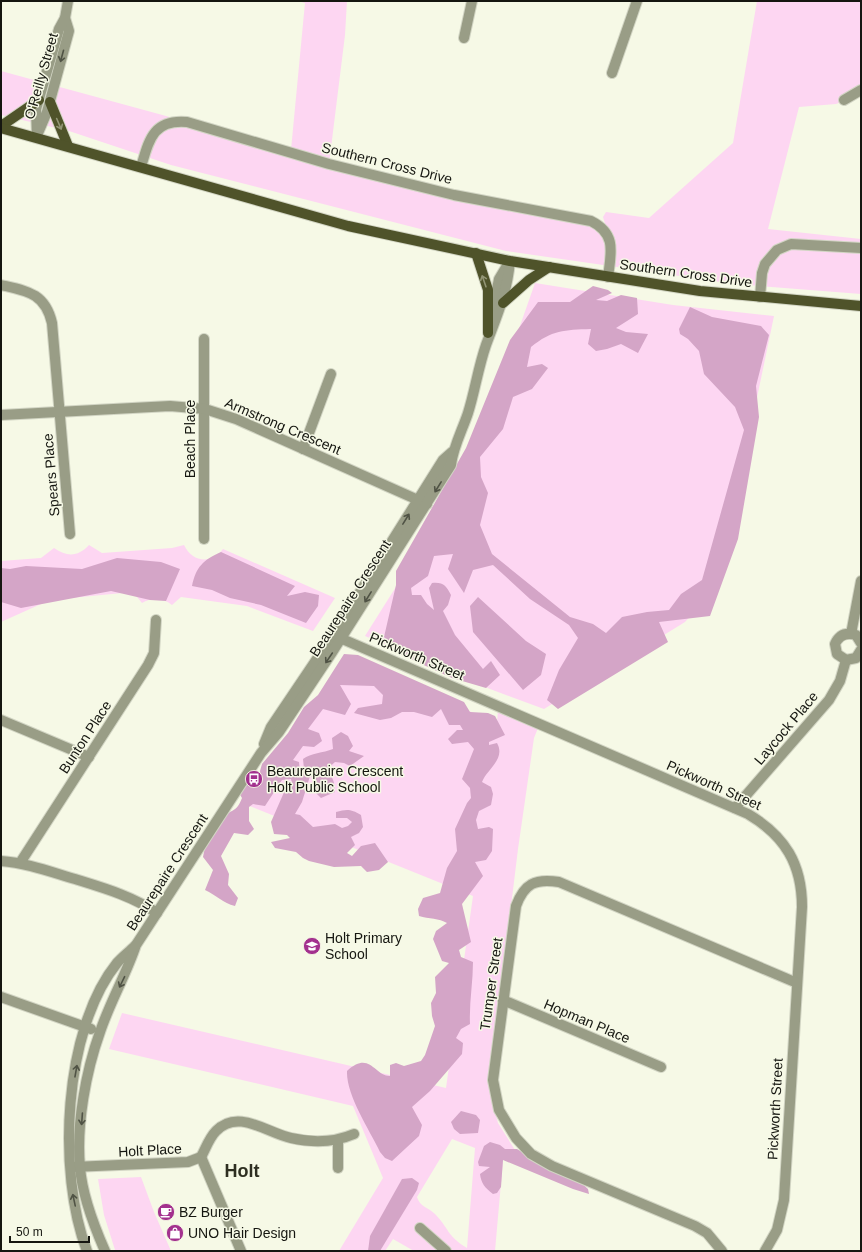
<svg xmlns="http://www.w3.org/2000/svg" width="862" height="1252" viewBox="0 0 862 1252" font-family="Arial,sans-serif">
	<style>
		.green { fill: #fdd6f2; fill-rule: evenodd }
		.forest { fill: #d4a5c7 }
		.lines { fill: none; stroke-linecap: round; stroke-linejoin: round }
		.minor-casing { stroke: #d2d5c4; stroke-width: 12 }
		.major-casing { stroke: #d2d5c4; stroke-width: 12 }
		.minor { stroke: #999d86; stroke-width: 10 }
		.major { stroke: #4f532a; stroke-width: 10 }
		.oneway { stroke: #505345 }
		.oneway2 { stroke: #929575 }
		.labels { text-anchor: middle; stroke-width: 3; stroke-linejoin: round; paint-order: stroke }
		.street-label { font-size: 14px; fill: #151610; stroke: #f6f9e6 }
		.poi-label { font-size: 14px; fill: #151610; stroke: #f6f9e6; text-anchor: start }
		.district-label { font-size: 18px; font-weight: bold; fill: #2e2f21; stroke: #f6f9e6 }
	</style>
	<rect width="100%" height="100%" fill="#f6f9e6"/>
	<g class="green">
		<polygon points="298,1 347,1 345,35 329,164 601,227 610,240 603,217 606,212 649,218 733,143 757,1 861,1 861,95 836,104 799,107 768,229 861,239 861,294 735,284 506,251 171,165 69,131 1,115 1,71 291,150 305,3"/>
		<polygon points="535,283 673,305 774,316 718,585 685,622 544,709 490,689 365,636 469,471"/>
		<path d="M89,545L102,553L172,548L184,545C192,562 211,565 223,549L335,598L313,631L247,606L181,597L172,605C163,598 152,597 142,603L133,592L60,599L41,604L1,622V561L41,558L54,548C67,557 78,557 89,545Z"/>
		<path d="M355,662L497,723L498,710L538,728L534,738L518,849L489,1087L498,1123L515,1150L503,1160L495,1251H414L393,1239L385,1251H339L383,1178L353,1106L109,1049L122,1013L446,1088L473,896L247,805ZM452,1139L475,1148L467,1248C447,1236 448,1227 435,1214C428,1207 420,1207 417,1197Z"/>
		<polygon points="141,1177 154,1212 171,1251 115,1250 104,1215 98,1179"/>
	</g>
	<g class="forest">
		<path d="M593,286L608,290L612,293L596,300L607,301L621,295L637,298L638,314L616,328L626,332L648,334L638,353L621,344L607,349L596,351L588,344L591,329C564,330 552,330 531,347L527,367L542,364L548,368L532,389L513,397L503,429L480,457L481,477L488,493L480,525L492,554L570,617L593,624L606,633L622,617L647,612L669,610L681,594L702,580L744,430L735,407L704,374L699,351L688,339L680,334L679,329L690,307L712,317L761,326L769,335L756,386L759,417L738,539L710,616L659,622L668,642L558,709L547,700L559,670L578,638L569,625L530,599L493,565L473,570L464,593L448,569L453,554L434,556L428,576L411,588L412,595H421L427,604L434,610L429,588L432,583C444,582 446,586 451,595L448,605L443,611L455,635L483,669L491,661L500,675L486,688L452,678L402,655L384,637L396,585V571L466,448L510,340L538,302H570Z"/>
		<path d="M221,552L295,586L287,596L305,592L319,595L318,606L306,623L261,605L230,598L212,590L192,586C196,567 203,560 221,552Z"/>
		<polygon points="117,558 161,562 180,569 166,601 150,600 111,591 21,608 1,602 1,568 10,569 26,566 82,569"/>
		<polygon points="478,597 526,641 546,654 541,675 523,690 473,632 470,606"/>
		<path d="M344,654L358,655L464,702L470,712L488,713L495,716L505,735L489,742V745L497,743C506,759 487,769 482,782L491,787L493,794L491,805L479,811L476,820L478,829L489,827L493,829L492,851L486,860L475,862L483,876L462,904L471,942L459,950L461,957L473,962C473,983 469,1003 470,1024L461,1029L456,1038L463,1043L462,1054L430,1091L412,1107L422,1125L419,1136L392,1161L385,1158L380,1152C369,1129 346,1095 347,1071C370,1050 374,1076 390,1076V1065L396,1063L404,1066L421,1061L425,1055L435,1026L432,1016L431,1003L436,993L435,977L449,963L442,961L433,939L436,931L447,923C439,918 429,919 419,916L418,909L423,898L440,893L447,868L457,851L455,829L467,803L471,798L470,788L462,779L474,749L468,742L452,744L448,739L457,730H463L460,725H449L441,709L432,717L414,712H402L391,718L380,720L354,713L358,708L382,704L383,695L374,686L340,685L351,704L345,715L323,709L308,729L319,733L322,741L314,747L303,746L293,760L299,762L300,775L304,769L303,759C311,753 323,753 333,749L332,738L341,732L348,736L353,746L349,751L364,756L350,766L344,763L335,762L324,772C334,777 334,780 335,792L321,798L316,793L315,778L310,776L302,802L295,814L300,815L313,827L335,824L342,828L348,826L352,822L347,818H336V812C347,809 351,809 361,815L363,827L359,833L351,837L355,845L347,853L352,856L361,846L375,843L388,862L379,870L367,872L361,866L334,867L309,861L303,858L296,852L275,848L271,842L290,838L287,835L274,834L271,822L285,790L292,783L291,779L282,780L265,806L253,804L249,807V821L254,829L248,835L234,833L221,856L229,874L228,885L238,898L235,906C223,903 216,895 205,890L213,870L203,857C205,843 214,829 223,818C231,808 236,814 242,798L239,793L247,782L254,788L261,777L260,771L262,764L288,733L304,707L318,695Z"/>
		<polygon points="461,1111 476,1115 480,1120 478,1133 460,1134 454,1129 451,1122"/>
		<path d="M490,1142L500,1145L505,1149H517L546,1166L577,1179L588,1189L589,1194L573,1189L503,1160L501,1187L497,1193L493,1194C485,1188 481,1183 480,1174L490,1167L479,1166L478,1162L484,1146Z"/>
		<polygon points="412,1178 419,1183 417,1190 380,1251 368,1251 370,1236 402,1179"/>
	</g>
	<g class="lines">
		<defs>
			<g id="minor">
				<polyline points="464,38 472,1"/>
				<polyline points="612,73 637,1"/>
				<polyline points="844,100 861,90"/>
				<polyline points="38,133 47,112 69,31 65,18"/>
				<polyline points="37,137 36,109 59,29 65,18 68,1"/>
				<path d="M141,167C149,140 153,119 187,122L329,164L454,195L591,221C617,234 611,253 608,277"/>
				<path d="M1,285C27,291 45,293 52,323L70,534"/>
				<polyline points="760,297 762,273 765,264 777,250 791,244 861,248"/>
				<polyline points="491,319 499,279 508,264"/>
				<polyline points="204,339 204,539"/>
				<polyline points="1,415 170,406 205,409 236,419 427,504"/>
				<polyline points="303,449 331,374"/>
				<polyline points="851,634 861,581"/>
				<path d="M333,635L748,814C785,836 802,864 802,907L784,1200L777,1230L765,1251"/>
				<path d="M861,643L856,635C846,632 839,635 835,644L837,654L846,660L856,658L861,650"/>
				<polyline points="1,720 89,757"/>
				<polyline points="264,744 271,727 333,635 443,460 452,452"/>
				<polyline points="735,808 829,700 840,681 846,660"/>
				<path d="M1,861C27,863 51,872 75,879C104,888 132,896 157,913"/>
				<polyline points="20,863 148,665 154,653 156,620"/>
				<polyline points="1,997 91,1029"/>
				<polyline points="503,1000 661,1067"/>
				<polyline points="338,1141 338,1168"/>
				<path d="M201,1157C206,1148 209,1138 216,1131C238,1108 267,1133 291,1138C313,1143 333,1143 354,1134"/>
				<polyline points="73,1167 188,1162 201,1157 241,1251"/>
				<polyline points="420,1228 446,1251"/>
				<path d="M87,1251C57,1173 63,1030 117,963C122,957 129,952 135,946"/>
				<path d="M105,1251C94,1226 82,1194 80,1167C76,1125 86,1071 100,1032C110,1002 126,975 136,945L261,753L279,732L331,654L451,465C453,447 462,431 468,413C475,391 478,368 486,345C497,315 507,294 510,261"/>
				<path d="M722,1251L707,1233L695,1226L552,1166L531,1154L516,1138L499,1110L493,1080L516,906C524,884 535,878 559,882L797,983"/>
			</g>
			<g id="major">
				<polyline points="50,102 68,146"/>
				<polyline points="1,126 39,100"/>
				<polyline points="1,128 348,226 510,261 700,291 861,306"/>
				<polyline points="476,253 488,290 488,333"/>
				<polyline points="503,303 529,280 549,267"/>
			</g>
		</defs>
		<use href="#minor" class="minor-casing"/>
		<use href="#major" class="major-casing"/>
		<use href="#minor" class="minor"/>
		<use href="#major" class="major"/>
	</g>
	<defs><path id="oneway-shaft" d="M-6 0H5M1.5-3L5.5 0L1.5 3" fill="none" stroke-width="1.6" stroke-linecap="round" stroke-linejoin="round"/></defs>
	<g class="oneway">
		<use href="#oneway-shaft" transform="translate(62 56) rotate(105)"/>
		<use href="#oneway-shaft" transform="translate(438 487) rotate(122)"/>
		<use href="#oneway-shaft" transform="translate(406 519) rotate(-58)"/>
		<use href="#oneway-shaft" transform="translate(368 597) rotate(122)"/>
		<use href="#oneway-shaft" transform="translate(329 658) rotate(124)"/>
		<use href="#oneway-shaft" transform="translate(122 982) rotate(116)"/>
		<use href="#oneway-shaft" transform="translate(76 1071) rotate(-80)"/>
		<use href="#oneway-shaft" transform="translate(82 1119) rotate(94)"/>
		<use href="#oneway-shaft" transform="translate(74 1200) rotate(-102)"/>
	</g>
	<g class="oneway2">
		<use href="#oneway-shaft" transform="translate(59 124) rotate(67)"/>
		<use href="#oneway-shaft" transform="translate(484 281) rotate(-109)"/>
	</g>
	<defs>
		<symbol id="bus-disc" viewBox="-11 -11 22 22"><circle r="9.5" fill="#a3318e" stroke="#f6f9e6"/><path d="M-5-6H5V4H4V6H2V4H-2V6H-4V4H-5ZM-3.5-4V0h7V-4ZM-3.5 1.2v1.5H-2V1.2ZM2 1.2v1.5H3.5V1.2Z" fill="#fff"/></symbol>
		<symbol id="school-disc" viewBox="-11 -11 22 22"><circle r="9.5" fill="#a3318e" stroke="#f6f9e6"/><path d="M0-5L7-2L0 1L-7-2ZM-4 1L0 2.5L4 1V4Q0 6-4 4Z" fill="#fff"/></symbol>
		<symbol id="cafe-disc" viewBox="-11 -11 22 22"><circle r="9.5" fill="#a3318e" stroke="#f6f9e6"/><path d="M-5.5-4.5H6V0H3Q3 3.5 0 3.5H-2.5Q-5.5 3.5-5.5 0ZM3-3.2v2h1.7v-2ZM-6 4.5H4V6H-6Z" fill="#fff"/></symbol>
		<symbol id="shop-disc" viewBox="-11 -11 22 22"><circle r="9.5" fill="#a3318e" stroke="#f6f9e6"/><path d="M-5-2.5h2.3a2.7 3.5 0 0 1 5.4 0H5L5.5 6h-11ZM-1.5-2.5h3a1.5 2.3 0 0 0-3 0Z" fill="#fff"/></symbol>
	</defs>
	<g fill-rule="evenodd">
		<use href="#bus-disc" x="244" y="769" width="20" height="20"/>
		<use href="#school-disc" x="302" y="936" width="20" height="20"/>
		<use href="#cafe-disc" x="156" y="1202" width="20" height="20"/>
		<use href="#shop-disc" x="165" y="1223" width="20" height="20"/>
	</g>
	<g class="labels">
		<g class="street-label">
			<text transform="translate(41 76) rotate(-74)" y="5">O'Reilly Street</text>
			<text transform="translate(387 163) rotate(14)" y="5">Southern Cross Drive</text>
			<text transform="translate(686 273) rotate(8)" y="5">Southern Cross Drive</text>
			<text transform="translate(283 426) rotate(23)" y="5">Armstrong Crescent</text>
			<text transform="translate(190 439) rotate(-90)" y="5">Beach Place</text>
			<text transform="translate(51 475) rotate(-95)" y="5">Spears Place</text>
			<text transform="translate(350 598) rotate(-57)" y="5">Beaurepaire Crescent</text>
			<text transform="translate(417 656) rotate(23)" y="5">Pickworth Street</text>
			<text transform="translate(786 728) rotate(-50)" y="5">Laycock Place</text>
			<text transform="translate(85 737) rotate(-57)" y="5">Bunton Place</text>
			<text transform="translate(714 785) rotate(24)" y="5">Pickworth Street</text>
			<text transform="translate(167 872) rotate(-57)" y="5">Beaurepaire Crescent</text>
			<text transform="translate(491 984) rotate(-82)" y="5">Trumper Street</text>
			<text transform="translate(587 1021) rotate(23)" y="5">Hopman Place</text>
			<text transform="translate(775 1109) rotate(-87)" y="5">Pickworth Street</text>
			<text transform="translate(150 1150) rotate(-3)" y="5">Holt Place</text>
		</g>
		<g class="poi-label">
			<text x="267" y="776">Beaurepaire Crescent<tspan x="267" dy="16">Holt Public School</tspan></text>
			<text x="325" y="943">Holt Primary<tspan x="325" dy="16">School</tspan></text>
			<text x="179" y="1217">BZ Burger</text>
			<text x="188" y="1238">UNO Hair Design</text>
		</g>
		<g class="district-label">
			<text x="242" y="1177">Holt</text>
		</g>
	</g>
	<rect width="862" height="1252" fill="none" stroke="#151610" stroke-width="4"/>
	<path d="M10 1236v6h79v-6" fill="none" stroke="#151610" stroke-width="2"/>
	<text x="16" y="1236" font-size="12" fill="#151610" stroke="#f6f9e6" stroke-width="3" paint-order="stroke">50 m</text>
</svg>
